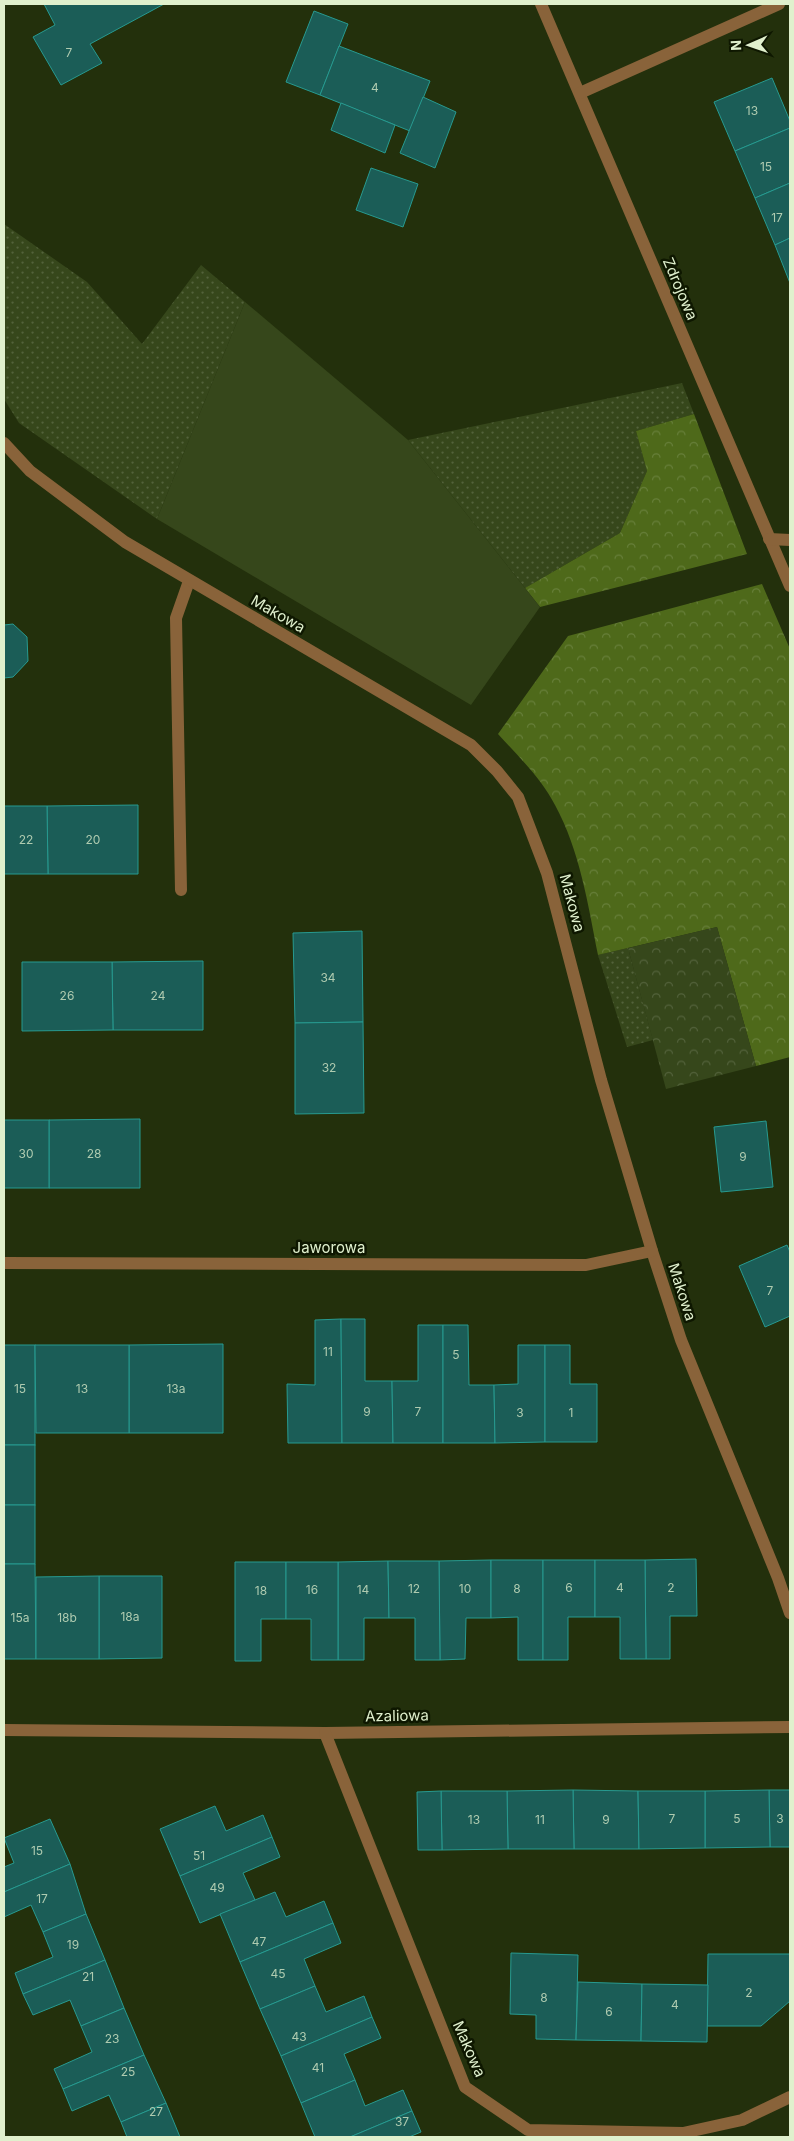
<svg xmlns="http://www.w3.org/2000/svg" width="794" height="2141" viewBox="0 0 794 2141" font-family="Inter,sans-serif">
	<style>
		.grass { fill: url(#grass-dots) }
		.forest { fill: url(#forest-crowns) }
		.park { fill: url(#park-crowns) }
		.garden { fill: #36471b }
		.building { fill: #1b5d57; stroke: #279a90 }
		.lines { fill: none; stroke-linecap: round; stroke-linejoin: round }
		.service { stroke: #89633a; stroke-width: 12 }
		.minor { stroke: #89633a; stroke-width: 12 }
		.labels { text-anchor: middle; stroke-width: 5; stroke-linejoin: round; paint-order: stroke }
		.number-label { font-size: 12px; fill: #afcbb0 }
		.street-label { font-size: 15px; fill: #e0f0cd; stroke: #0e1700 }
	</style>
	<defs>
		<pattern id="grass-dots" width="8" height="8" patternUnits="userSpaceOnUse" patternTransform="scale(1.25)"><rect width="8" height="8" fill="#36471b"/><path d="M2 2h.1M6 6h.1" fill="none" stroke="#53623b" stroke-width="1.8" stroke-linecap="round"/></pattern>
		<pattern id="forest-crowns" width="20" height="18" patternUnits="userSpaceOnUse" patternTransform="scale(1.25)"><rect width="20" height="18" fill="#4e691a"/><path d="M2 6a3 3 0 1 1 6 0M12 15a3 3 0 1 1 6 0" fill="none" stroke="#677f3a"/></pattern>
		<pattern id="park-crowns" width="20" height="18" patternUnits="userSpaceOnUse" patternTransform="scale(1.25)"><rect width="20" height="18" fill="#36471b"/><path d="M2 6a3 3 0 1 1 6 0M12 15a3 3 0 1 1 6 0" fill="none" stroke="#53623b"/></pattern>
	</defs>
	<rect width="100%" height="100%" fill="#23300c"/>
	<g class="grass">
		<polygon points="4,224 87,282 142,344 201,265 245,302 157,519 19,423 4,399"/>
		<polygon points="682,383 694,414 636,431 647,471 620,533 525,588 408,440"/>
		<polygon points="628,948 653,1040 627,1047 598,955"/>
	</g>
	<g class="forest">
		<polygon points="694,414 747,554 540,607 525,588 620,533 647,471 636,431"/>
		<path d="M762,584L790,649V1057L756,1066L717,927L598,955C588,904 580,851 555,805C541,778 518,756 498,734L568,636Z"/>
	</g>
	<polygon class="park" points="717,927 756,1066 666,1089 628,948"/>
	<polygon class="garden" points="245,302 408,440 540,607 471,705 157,519"/>
	<g class="building">
		<polygon points="44,4 164,4 90,44 102,63 61,85 33,37 55,25"/>
		<polygon points="314,11 348,24 320,95 286,82"/>
		<polygon points="339,46 430,81 410,131 320,95"/>
		<polygon points="772,78 790,121 790,128 735,151 714,102"/>
		<polygon points="423,97 456,112 435,168 400,153"/>
		<polygon points="341,103 395,125 385,153 331,130"/>
		<polygon points="790,128 790,183 755,198 735,151"/>
		<polygon points="371,168 418,184 403,227 356,210"/>
		<polygon points="790,183 790,238 775,245 755,198"/>
		<polygon points="790,238 790,283 775,245"/>
		<polygon points="13,624 27,637 28,661 13,677 4,678 4,625"/>
		<polygon points="138,805 138,874 48,874 47,806"/>
		<polygon points="4,806 47,806 48,874 4,874"/>
		<polygon points="362,931 363,1022 295,1023 293,933"/>
		<polygon points="203,961 203,1030 113,1030 112,962"/>
		<polygon points="22,962 112,962 113,1030 22,1031"/>
		<polygon points="363,1022 364,1113 295,1114 295,1023"/>
		<polygon points="140,1119 140,1188 49,1188 49,1120"/>
		<rect x="4" y="1120" width="45" height="68"/>
		<polygon points="766,1121 773,1187 721,1192 714,1127"/>
		<polygon points="787,1245 790,1252 790,1316 765,1327 739,1266"/>
		<polygon points="341,1319 342,1443 288,1443 287,1384 315,1385 315,1320"/>
		<polygon points="341,1319 365,1319 365,1381 392,1381 393,1443 342,1443"/>
		<polygon points="418,1325 443,1325 443,1443 393,1443 392,1381 418,1381"/>
		<polygon points="443,1325 468,1325 469,1385 494,1385 495,1443 443,1443"/>
		<polygon points="223,1344 223,1433 129,1433 129,1345"/>
		<rect x="4" y="1345" width="31" height="100"/>
		<polygon points="35,1345 129,1345 129,1433 36,1433"/>
		<polygon points="518,1345 545,1345 545,1442 495,1443 494,1385 518,1384"/>
		<polygon points="545,1345 570,1345 570,1384 597,1384 597,1442 545,1442"/>
		<rect x="4" y="1445" width="31" height="60"/>
		<rect x="4" y="1505" width="31" height="59"/>
		<polygon points="696,1559 697,1616 670,1616 670,1659 646,1659 645,1560"/>
		<polygon points="491,1560 491,1618 466,1618 465,1659 440,1660 439,1561"/>
		<polygon points="491,1560 543,1560 543,1660 518,1660 518,1617 491,1618"/>
		<polygon points="543,1560 595,1560 595,1617 568,1617 568,1660 543,1660"/>
		<polygon points="595,1560 645,1560 646,1659 620,1659 620,1617 595,1617"/>
		<polygon points="388,1561 389,1618 364,1618 364,1660 338,1660 338,1562"/>
		<polygon points="388,1561 439,1561 440,1660 415,1660 415,1618 389,1618"/>
		<polygon points="235,1562 286,1562 286,1619 261,1619 261,1661 235,1661"/>
		<polygon points="286,1562 338,1562 338,1660 311,1660 311,1619 286,1619"/>
		<polygon points="4,1564 35,1564 36,1659 4,1659"/>
		<polygon points="99,1576 162,1576 162,1658 99,1659"/>
		<polygon points="99,1576 99,1659 36,1659 36,1577"/>
		<polygon points="573,1790 638,1791 639,1849 574,1849"/>
		<polygon points="573,1790 574,1849 508,1849 507,1791"/>
		<polygon points="769,1790 790,1790 790,1847 770,1847"/>
		<polygon points="769,1790 770,1847 705,1848 705,1791"/>
		<polygon points="441,1791 507,1791 508,1849 442,1850"/>
		<polygon points="441,1791 442,1850 418,1850 417,1792"/>
		<polygon points="638,1791 705,1791 705,1848 639,1849"/>
		<polygon points="215,1806 226,1831 263,1815 272,1837 180,1876 160,1829"/>
		<polygon points="50,1819 70,1864 4,1892 4,1867 14,1863 4,1838"/>
		<polygon points="272,1837 280,1857 243,1873 255,1900 200,1923 180,1876"/>
		<polygon points="70,1864 86,1914 43,1932 31,1905 4,1917 4,1892"/>
		<polygon points="275,1892 286,1917 324,1901 333,1923 240,1962 220,1914"/>
		<polygon points="86,1914 105,1960 23,1994 15,1973 53,1957 43,1932"/>
		<polygon points="333,1923 341,1943 304,1959 315,1986 260,2009 240,1962"/>
		<polygon points="511,1953 578,1955 576,2040 536,2039 536,2015 510,2014"/>
		<polygon points="708,1954 790,1954 790,2001 761,2026 707,2026"/>
		<polygon points="105,1960 124,2008 81,2026 70,2000 33,2015 23,1994"/>
		<polygon points="578,1982 642,1984 641,2041 576,2040"/>
		<polygon points="642,1984 708,1985 707,2042 641,2041"/>
		<polygon points="315,1986 326,2012 364,1996 372,2017 281,2056 260,2009"/>
		<polygon points="124,2008 144,2055 63,2089 54,2069 92,2052 81,2026"/>
		<polygon points="372,2017 381,2038 344,2054 355,2080 301,2103 281,2056"/>
		<polygon points="144,2055 166,2103 121,2122 109,2095 72,2111 63,2089"/>
		<polygon points="355,2080 365,2106 403,2090 412,2111 350,2137 315,2137 301,2103"/>
		<polygon points="166,2103 180,2137 127,2137 121,2122"/>
		<polygon points="412,2111 421,2132 409,2137 350,2137"/>
	</g>
	<g class="lines">
		<polyline class="service" points="181,890 176,618 189,581"/>
		<g class="minor">
			<polyline points="541,4 790,586"/>
			<polyline points="580,93 779,4"/>
			<polyline points="4,443 30,471 125,542 471,745 497,771 518,797 547,873 601,1080 652,1251 681,1340 778,1578 790,1613"/>
			<polyline points="769,539 790,540"/>
			<polyline points="4,1263 586,1265 652,1251"/>
			<polyline points="4,1730 325,1733 790,1727"/>
			<polyline points="325,1733 465,2087 528,2130 683,2133 742,2120 790,2097"/>
		</g>
	</g>
	<g class="labels">
		<g class="number-label">
			<text x="69" y="57">7</text>
			<text x="375" y="92">4</text>
			<text x="752" y="115">13</text>
			<text x="766" y="171">15</text>
			<text x="777" y="222">17</text>
			<text x="26" y="844">22</text>
			<text x="93" y="844">20</text>
			<text x="328" y="982">34</text>
			<text x="67" y="1000">26</text>
			<text x="158" y="1000">24</text>
			<text x="329" y="1072">32</text>
			<text x="26" y="1158">30</text>
			<text x="94" y="1158">28</text>
			<text x="743" y="1161">9</text>
			<text x="770" y="1295">7</text>
			<text x="328" y="1356">11</text>
			<text x="456" y="1359">5</text>
			<text x="20" y="1393">15</text>
			<text x="82" y="1393">13</text>
			<text x="176" y="1393">13a</text>
			<text x="367" y="1416">9</text>
			<text x="418" y="1416">7</text>
			<text x="520" y="1417">3</text>
			<text x="571" y="1417">1</text>
			<text x="569" y="1592">6</text>
			<text x="620" y="1592">4</text>
			<text x="671" y="1592">2</text>
			<text x="414" y="1593">12</text>
			<text x="465" y="1593">10</text>
			<text x="517" y="1593">8</text>
			<text x="312" y="1594">16</text>
			<text x="363" y="1594">14</text>
			<text x="261" y="1595">18</text>
			<text x="130" y="1621">18a</text>
			<text x="20" y="1622">15a</text>
			<text x="67" y="1622">18b</text>
			<text x="672" y="1823">7</text>
			<text x="737" y="1823">5</text>
			<text x="780" y="1823">3</text>
			<text x="474" y="1824">13</text>
			<text x="540" y="1824">11</text>
			<text x="606" y="1824">9</text>
			<text x="37" y="1855">15</text>
			<text x="199" y="1860">51</text>
			<text x="217" y="1892">49</text>
			<text x="42" y="1903">17</text>
			<text x="259" y="1946">47</text>
			<text x="73" y="1949">19</text>
			<text x="278" y="1978">45</text>
			<text x="88" y="1981">21</text>
			<text x="749" y="1997">2</text>
			<text x="544" y="2002">8</text>
			<text x="675" y="2009">4</text>
			<text x="609" y="2016">6</text>
			<text x="299" y="2041">43</text>
			<text x="112" y="2043">23</text>
			<text x="318" y="2072">41</text>
			<text x="128" y="2076">25</text>
			<text x="156" y="2116">27</text>
			<text x="402" y="2126">37</text>
		</g>
		<g class="street-label">
			<text transform="translate(680 289) rotate(67)" y="5">Zdrojowa</text>
			<text transform="translate(278 614) rotate(30)" y="5">Makowa</text>
			<text transform="translate(572 903) rotate(75)" y="5">Makowa</text>
			<text x="329" y="1253">Jaworowa</text>
			<text transform="translate(682 1292) rotate(72)" y="5">Makowa</text>
			<text transform="translate(397 1716) rotate(-1)" y="5">Azaliowa</text>
			<text transform="translate(469 2049) rotate(66)" y="5">Makowa</text>
		</g>
	</g>
	<rect width="794" height="2141" fill="none" stroke="#e0f0cd" stroke-width="10"/>
	<g transform="translate(749 45) rotate(268)" stroke="#0e1700" stroke-width="4" paint-order="stroke">
	<path d="M0-4L9 19L0 12L-9 19Z" fill="#e0f0cd"/>
	<text y="-8" font-size="14" font-weight="bold" text-anchor="middle" fill="#e0f0cd">N</text>
	</g>
</svg>
